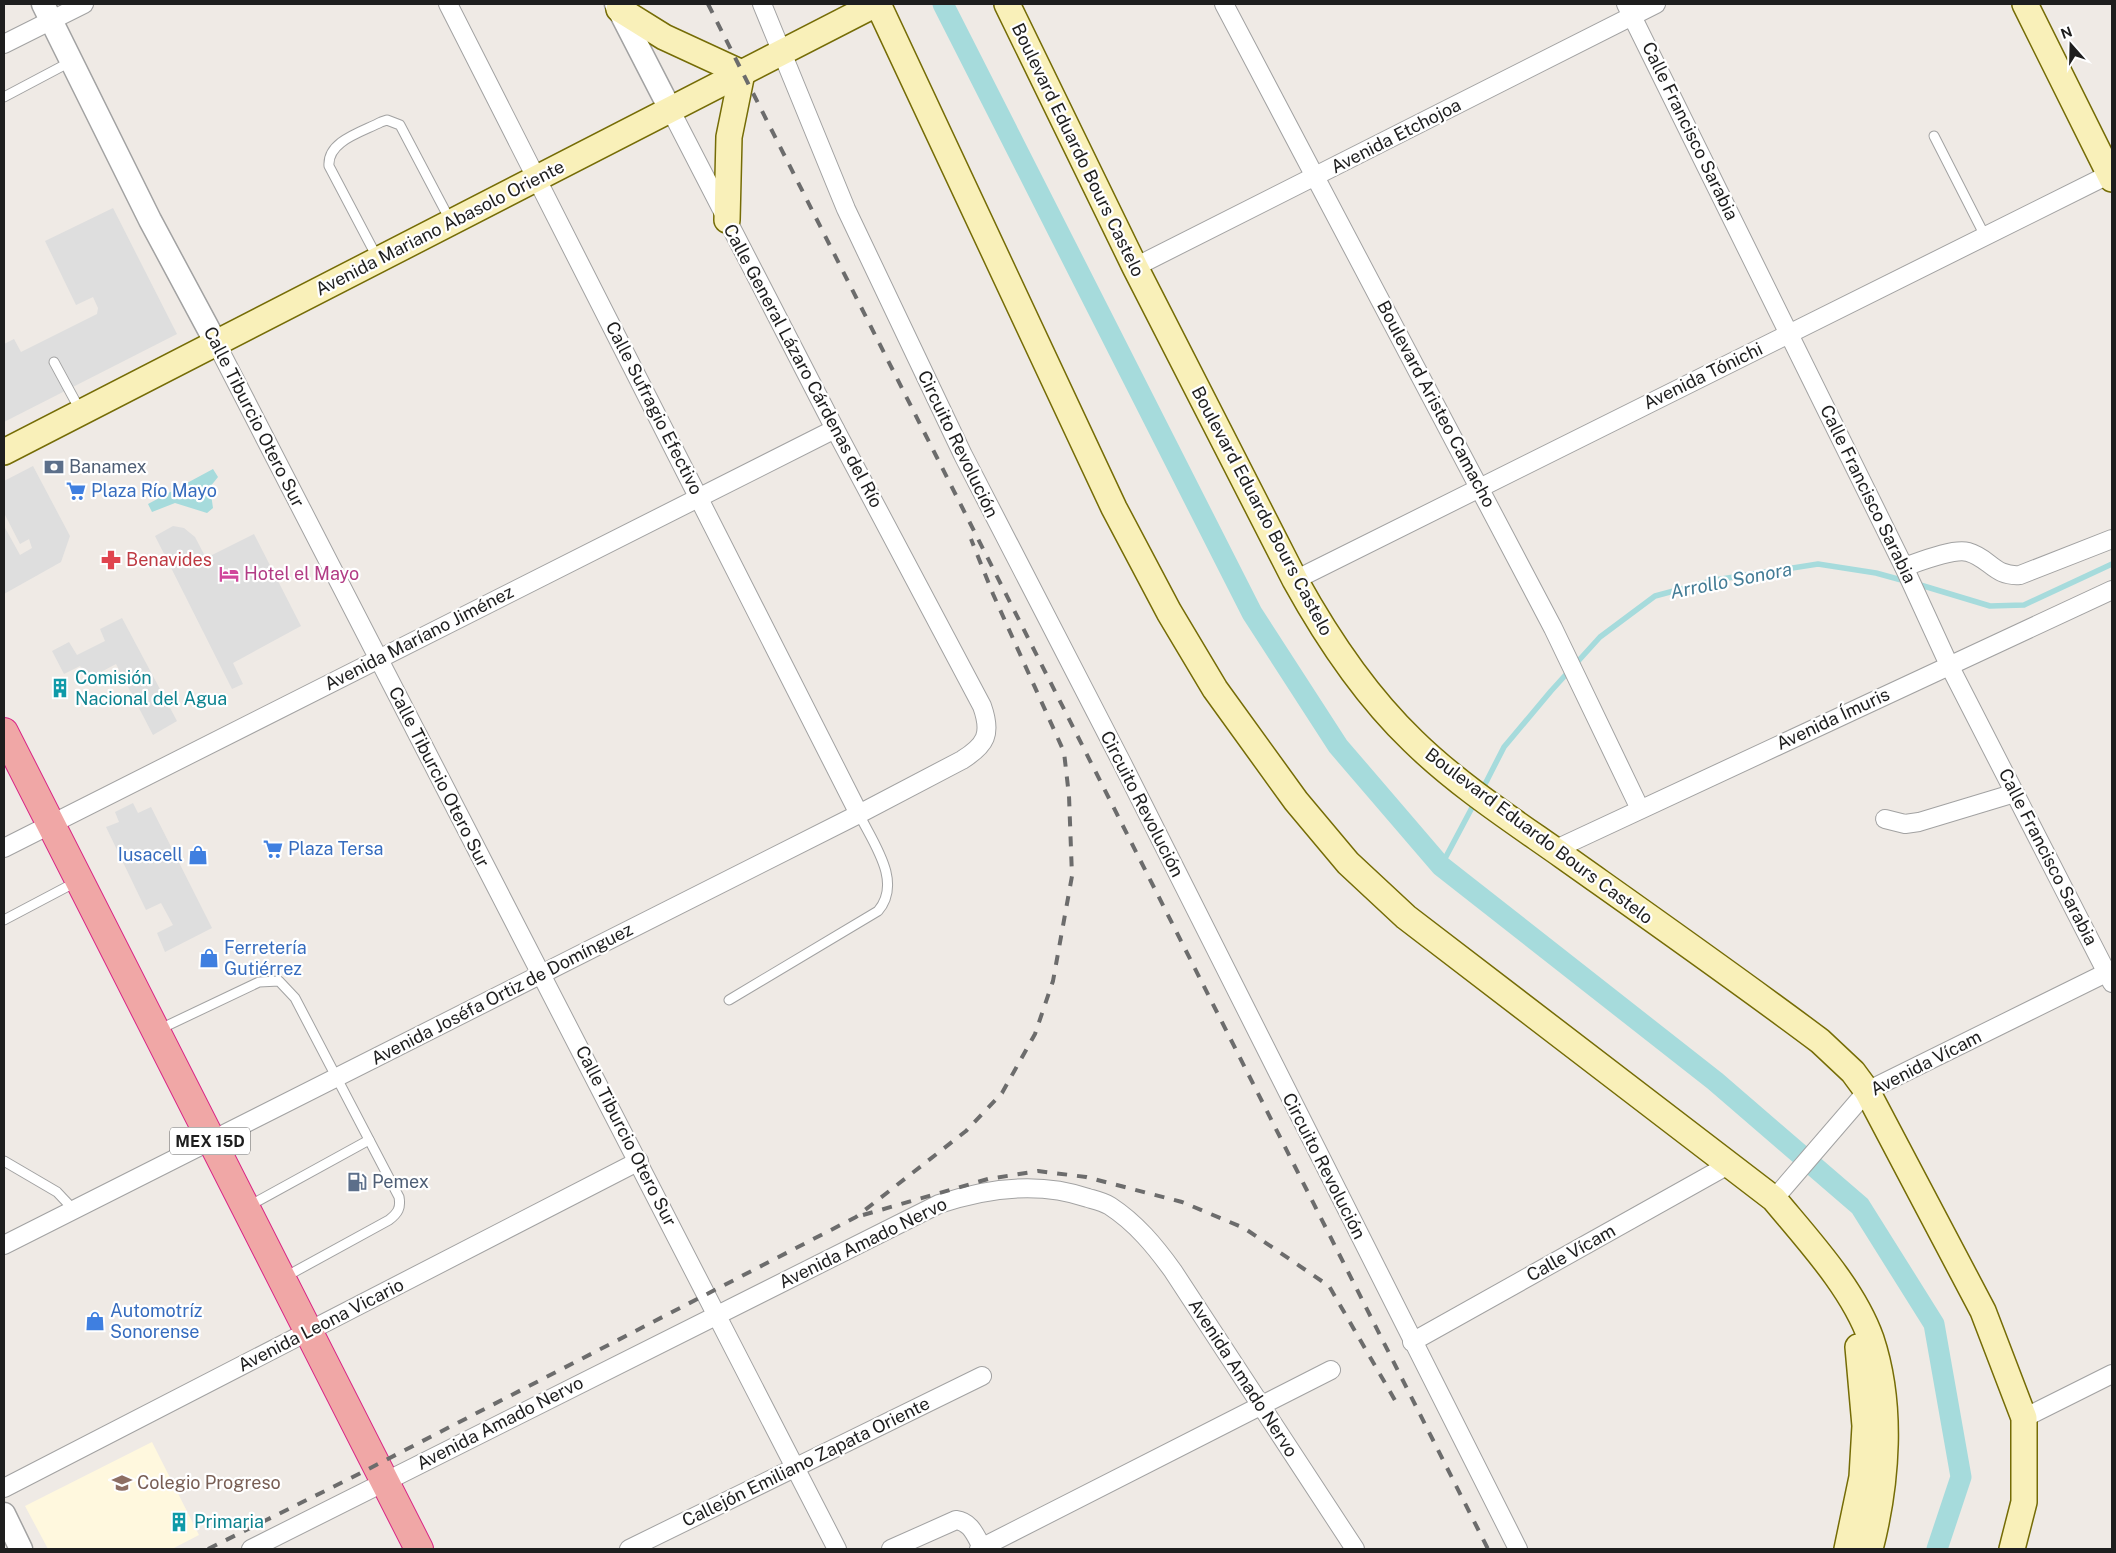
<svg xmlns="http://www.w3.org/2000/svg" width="2116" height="1553" viewBox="0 0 2116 1553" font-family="'Public Sans',sans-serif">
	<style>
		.education { fill: #fff8de }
		.parking { fill: #dedede }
		.water { fill: #a6dbdc }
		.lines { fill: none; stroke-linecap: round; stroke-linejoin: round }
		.stream { stroke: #a6dbdc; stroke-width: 5.5 }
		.canal { stroke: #a6dbdc; stroke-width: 21 }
		.service-casing { stroke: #a2a2a2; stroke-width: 11 }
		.minor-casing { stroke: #a2a2a2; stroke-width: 20 }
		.tertiary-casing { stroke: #a2a2a2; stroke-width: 25 }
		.secondary-casing { stroke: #756c06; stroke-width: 28 }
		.trunk-casing { stroke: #d92686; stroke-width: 30 }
		.service { stroke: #fff; stroke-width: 9 }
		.minor { stroke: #fff; stroke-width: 18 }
		.tertiary { stroke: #fff; stroke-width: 22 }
		.secondary { stroke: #f9f0b9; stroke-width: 25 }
		.trunk { stroke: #f0a7a6; stroke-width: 28 }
		.rail { stroke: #6c6c6c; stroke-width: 4; stroke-dasharray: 10 10; stroke-linecap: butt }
		.labels { text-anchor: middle; stroke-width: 4.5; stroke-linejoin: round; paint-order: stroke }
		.shield { fill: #fff; stroke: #626262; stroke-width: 1 }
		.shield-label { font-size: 16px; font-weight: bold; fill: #1e1e1e }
		.street-label { font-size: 18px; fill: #1e1e1e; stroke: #fff }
		.service-label { font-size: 18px; fill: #4e5e75; stroke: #fff; text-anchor: start }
		.shop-label { font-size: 18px; fill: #366cbe; stroke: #fff; text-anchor: start }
		.health-label { font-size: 18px; fill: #be3a42; stroke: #fff; text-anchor: start }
		.hotel-label { font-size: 18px; fill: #b23c85; stroke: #fff; text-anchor: start }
		.culture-label { font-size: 18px; fill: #0d838f; stroke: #fff; text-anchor: start }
		.education-label { font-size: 18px; fill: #785e54; stroke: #fff; text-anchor: start }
		.water-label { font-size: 19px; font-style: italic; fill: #437c96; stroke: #fff }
	</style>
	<rect width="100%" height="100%" fill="#efeae5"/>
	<polygon class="education" points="152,1442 199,1535 172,1549 48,1549 25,1506"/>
	<g class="parking">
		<polygon points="113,208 177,334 4,422 4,344 14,339 21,352 97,314 98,308 93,297 76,305 45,241"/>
		<polygon points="33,466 70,536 61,562 4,594 4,526 20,555 32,548 29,539 20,544 4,513 4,481"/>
		<polygon points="173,526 184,528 195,537 206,558 254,534 301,626 233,663 243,684 232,689 155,536"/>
		<polygon points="122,618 177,721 153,735 116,664 88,679 80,666 64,674 52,651 69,642 77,655 105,641 100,629"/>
		<polygon points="133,803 138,813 151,807 212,928 165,952 157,933 173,925 161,903 146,910 106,827 119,822 115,812"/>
	</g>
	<polygon class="water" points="213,469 218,477 210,487 213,508 207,513 175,503 152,512 148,504"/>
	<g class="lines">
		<g class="stream">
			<polyline points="1917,584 1990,606 2024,605 2112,564"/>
			<polyline points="1481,792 1504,747 1551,691 1600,637 1655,596 1715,580 1818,564 1876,573 1905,581"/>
			<polyline points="1441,866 1475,802"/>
		</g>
		<polyline class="canal" points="943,4 1252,613 1338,746 1441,866 1715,1081 1860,1206 1934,1324 1961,1477 1937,1549"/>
		<defs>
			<g id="service">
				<polyline points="4,97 72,61"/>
				<polyline points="1934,136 1985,236"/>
				<path d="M378,259L329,166C327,141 362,132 381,122L387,120L400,125L450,220"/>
				<polyline points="54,362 80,410"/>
				<polyline points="4,920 76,882"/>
				<path d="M729,1000L878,911C903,882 873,843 859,814"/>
				<path d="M158,1030L259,982L279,981L295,998L399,1197C401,1208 398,1213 389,1220L285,1277"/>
				<polyline points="4,1161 57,1192 74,1210"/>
				<polyline points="247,1207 369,1140"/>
			</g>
			<g id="minor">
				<polyline points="448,4 859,814"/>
				<polyline points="762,4 846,209 963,455 1122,763 1518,1549"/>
				<polyline points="1224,4 1553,628 1640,809"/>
				<polyline points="1626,4 1904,567 1949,665 2112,983"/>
				<polyline points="4,44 84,4"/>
				<polyline points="1135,267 1656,4"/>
				<polyline points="216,343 837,1549"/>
				<path d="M1904,567C1919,562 1953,548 1968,552C1990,558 1994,577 2020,575L2112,539"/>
				<polyline points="1295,580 2112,173"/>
				<polyline points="1885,819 1905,824 1919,822 2015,793"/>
				<polyline points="4,848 835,429"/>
				<polyline points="1554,850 2112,590"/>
				<polyline points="1774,1199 1867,1091 2112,970"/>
				<path d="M4,1245L859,814L962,760C986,745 992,734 982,706L835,429L670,109"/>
				<polyline points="1412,1342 1730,1164"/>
				<polyline points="2024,1418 2112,1374"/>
				<polyline points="4,1488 639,1161"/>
				<path d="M251,1549L939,1204C987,1188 1039,1181 1088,1198C1095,1200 1104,1202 1110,1206C1136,1223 1155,1246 1173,1271L1355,1549"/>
				<polyline points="629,1549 982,1376"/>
				<path d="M891,1549L956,1520C971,1522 975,1535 982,1547"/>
				<polyline points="979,1549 1331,1370"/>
			</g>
			<g id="tertiary">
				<polyline points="43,4 150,220 216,343"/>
				<polyline points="616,4 670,109"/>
				<polyline points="4,1514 21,1549"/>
			</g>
			<g id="secondary">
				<path d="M878,4L1114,508L1169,612L1215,689L1296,801L1348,863L1406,917L1774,1199C1808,1240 1853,1288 1871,1339C1893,1405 1887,1483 1870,1549"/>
				<path d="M1007,4L1135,267L1295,580C1327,638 1365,695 1413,741C1458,785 1512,820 1563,856C1649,917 1736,978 1820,1041L1853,1072L1867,1091L1983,1311L2024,1418V1502L2012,1549"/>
				<polyline points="2025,4 2112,179"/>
				<polyline points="619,9 664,37 742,73 729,137 727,220"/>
				<polyline points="4,452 876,4"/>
				<polyline points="1847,1549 1862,1477 1865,1426 1858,1347"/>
			</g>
			<polyline id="trunk" points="4,732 419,1549"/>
		</defs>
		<use href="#service" class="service-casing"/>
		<use href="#minor" class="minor-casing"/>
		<use href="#tertiary" class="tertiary-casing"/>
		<use href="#secondary" class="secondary-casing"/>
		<use href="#trunk" class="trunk-casing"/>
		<use href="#service" class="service"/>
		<use href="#minor" class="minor"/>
		<use href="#tertiary" class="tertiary"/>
		<use href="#secondary" class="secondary"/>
		<use href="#trunk" class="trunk"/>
		<g class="rail">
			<polyline points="708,4 1488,1549"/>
			<polyline points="863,1215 988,1179 1038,1171 1086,1177 1182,1202 1244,1228 1329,1286 1396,1402"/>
			<polyline points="208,1549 351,1478 856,1217 966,1131 1002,1093 1035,1034 1053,981 1072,876 1069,796 1064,752 993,594 971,539"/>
		</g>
	</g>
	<defs>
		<symbol id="bank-bare" viewBox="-9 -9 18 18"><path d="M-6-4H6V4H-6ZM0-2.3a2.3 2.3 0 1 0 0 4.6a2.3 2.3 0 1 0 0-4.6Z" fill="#5c6f8a" stroke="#fff" stroke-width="2.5" paint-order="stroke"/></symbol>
		<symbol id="supermarket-bare" viewBox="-9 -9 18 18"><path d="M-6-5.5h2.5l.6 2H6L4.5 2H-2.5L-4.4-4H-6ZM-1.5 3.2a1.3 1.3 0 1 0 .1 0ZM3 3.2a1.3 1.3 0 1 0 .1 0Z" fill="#3f7fe0" stroke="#fff" stroke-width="2.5" paint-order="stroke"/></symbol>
		<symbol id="pharmacy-bare" viewBox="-9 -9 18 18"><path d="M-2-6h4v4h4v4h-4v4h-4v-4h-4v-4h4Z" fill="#e0444e" stroke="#fff" stroke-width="2.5" paint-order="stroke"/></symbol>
		<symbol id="hotel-bare" viewBox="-9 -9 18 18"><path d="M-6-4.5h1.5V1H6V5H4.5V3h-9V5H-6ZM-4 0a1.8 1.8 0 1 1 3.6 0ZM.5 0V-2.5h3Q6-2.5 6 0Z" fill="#d1479c" stroke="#fff" stroke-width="2.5" paint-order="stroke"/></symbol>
		<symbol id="building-bare" viewBox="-9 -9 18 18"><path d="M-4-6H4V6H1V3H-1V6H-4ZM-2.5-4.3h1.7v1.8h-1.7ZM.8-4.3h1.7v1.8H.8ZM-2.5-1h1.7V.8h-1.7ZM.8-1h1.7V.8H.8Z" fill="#0f9aa8" stroke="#fff" stroke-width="2.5" paint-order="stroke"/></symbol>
		<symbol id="shop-bare" viewBox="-9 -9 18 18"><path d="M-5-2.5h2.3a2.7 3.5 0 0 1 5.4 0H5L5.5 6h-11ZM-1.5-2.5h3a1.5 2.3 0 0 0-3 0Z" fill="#3f7fe0" stroke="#fff" stroke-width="2.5" paint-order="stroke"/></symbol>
		<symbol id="fuel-bare" viewBox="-9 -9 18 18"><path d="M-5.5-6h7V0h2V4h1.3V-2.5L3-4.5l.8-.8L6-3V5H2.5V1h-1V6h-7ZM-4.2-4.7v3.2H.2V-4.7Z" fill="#5c6f8a" stroke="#fff" stroke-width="2.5" paint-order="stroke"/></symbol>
		<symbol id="school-bare" viewBox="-9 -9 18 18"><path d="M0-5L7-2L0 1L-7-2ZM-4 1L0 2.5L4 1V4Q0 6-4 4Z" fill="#8d6e63" stroke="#fff" stroke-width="2.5" paint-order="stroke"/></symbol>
	</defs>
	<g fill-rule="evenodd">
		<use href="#bank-bare" x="40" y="453" width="28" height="28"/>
		<use href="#supermarket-bare" x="62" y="477" width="28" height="28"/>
		<use href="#pharmacy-bare" x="97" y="546" width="28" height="28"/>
		<use href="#hotel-bare" x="215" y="560" width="28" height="28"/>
		<use href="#building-bare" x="46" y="674" width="28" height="28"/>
		<use href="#supermarket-bare" x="259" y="835" width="28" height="28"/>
		<use href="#shop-bare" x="184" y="841" width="28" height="28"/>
		<use href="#shop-bare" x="195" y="944" width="28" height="28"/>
		<use href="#fuel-bare" x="343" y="1168" width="28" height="28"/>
		<use href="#shop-bare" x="81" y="1307" width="28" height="28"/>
		<use href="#school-bare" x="108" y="1469" width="28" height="28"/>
		<use href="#building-bare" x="165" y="1508" width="28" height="28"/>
	</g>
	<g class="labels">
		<rect class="shield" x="170" y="1127.5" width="80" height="27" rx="4"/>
		<g class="shield-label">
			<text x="210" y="1147">MEX 15D</text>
		</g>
		<g class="street-label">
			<text transform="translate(1690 131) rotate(64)" y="6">Calle Francisco Sarabia</text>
			<text transform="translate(1396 136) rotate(-27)" y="6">Avenida Etchojoa</text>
			<text transform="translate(1078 150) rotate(64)" y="6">Boulevard Eduardo Bours Castelo</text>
			<text transform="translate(440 228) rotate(-27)" y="6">Avenida Mariano Abasolo Oriente</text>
			<text transform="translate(803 366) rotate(62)" y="6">Calle General Lázaro Cárdenas del Río</text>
			<text transform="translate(1703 376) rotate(-26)" y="6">Avenida Tónichi</text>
			<text transform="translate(1436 404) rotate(62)" y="6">Boulevard Aristeo Camacho</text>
			<text transform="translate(654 408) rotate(63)" y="6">Calle Sufragio Efectivo</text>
			<text transform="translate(254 417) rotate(63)" y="6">Calle Tiburcio Otero Sur</text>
			<text transform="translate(958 444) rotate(64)" y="6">Circuito Revolución</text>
			<text transform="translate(1868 494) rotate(64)" y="6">Calle Francisco Sarabia</text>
			<text transform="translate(1262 511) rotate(62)" y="6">Boulevard Eduardo Bours Castelo</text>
			<text transform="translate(419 638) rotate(-27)" y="6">Avenida Maríano Jiménez</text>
			<text transform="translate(1833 719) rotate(-25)" y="6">Avenida Ímuris</text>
			<text transform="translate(439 777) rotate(63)" y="6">Calle Tiburcio Otero Sur</text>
			<text transform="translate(1142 804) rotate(63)" y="6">Circuito Revolución</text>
			<text transform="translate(1539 836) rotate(37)" y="6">Boulevard Eduardo Bours Castelo</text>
			<text transform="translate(2048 857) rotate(63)" y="6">Calle Francisco Sarabia</text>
			<text transform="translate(502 994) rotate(-27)" y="6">Avenida Joséfa Ortiz de Domínguez</text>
			<text transform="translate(1926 1063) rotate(-27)" y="6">Avenida Vícam</text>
			<text transform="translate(626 1136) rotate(63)" y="6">Calle Tiburcio Otero Sur</text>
			<text transform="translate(1324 1166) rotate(63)" y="6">Circuito Revolución</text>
			<text transform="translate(863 1243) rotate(-26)" y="6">Avenida Amado Nervo</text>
			<text transform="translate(1571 1253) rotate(-29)" y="6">Calle Vícam</text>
			<text transform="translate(321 1325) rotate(-27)" y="6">Avenida Leona Vicario</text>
			<text transform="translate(1243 1378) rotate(57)" y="6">Avenida Amado Nervo</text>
			<text transform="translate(500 1423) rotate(-27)" y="6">Avenida Amado Nervo</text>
			<text transform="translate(806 1462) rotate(-26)" y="6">Callejón Emiliano Zapata Oriente</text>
		</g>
		<g class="service-label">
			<text x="69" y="473">Banamex</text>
			<text x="372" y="1188">Pemex</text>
		</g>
		<g class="shop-label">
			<text x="91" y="497">Plaza Río Mayo</text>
			<text x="288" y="855">Plaza Tersa</text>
			<text x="183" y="861" text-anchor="end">Iusacell</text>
			<text x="224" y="954">Ferretería<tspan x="224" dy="21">Gutiérrez</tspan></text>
			<text x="110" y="1317">Automotríz<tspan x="110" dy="21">Sonorense</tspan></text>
		</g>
		<g class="health-label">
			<text x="126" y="566">Benavides</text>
		</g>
		<g class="hotel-label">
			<text x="244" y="580">Hotel el Mayo</text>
		</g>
		<g class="culture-label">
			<text x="75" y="684">Comisión<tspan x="75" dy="21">Nacional del Agua</tspan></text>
			<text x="194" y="1528">Primaria</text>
		</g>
		<g class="education-label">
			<text x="137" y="1489">Colegio Progreso</text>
		</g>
		<g class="water-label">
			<text transform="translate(1731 580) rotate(-11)" y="7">Arrollo Sonora</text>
		</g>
	</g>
	<rect width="2116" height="1553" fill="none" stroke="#1e1e1e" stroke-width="10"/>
	<g transform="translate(2071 45) rotate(340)" stroke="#ffffff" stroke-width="4" paint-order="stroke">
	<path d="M0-4L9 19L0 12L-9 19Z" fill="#1e1e1e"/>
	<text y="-8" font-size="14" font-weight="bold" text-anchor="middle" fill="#1e1e1e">N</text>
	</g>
</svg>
